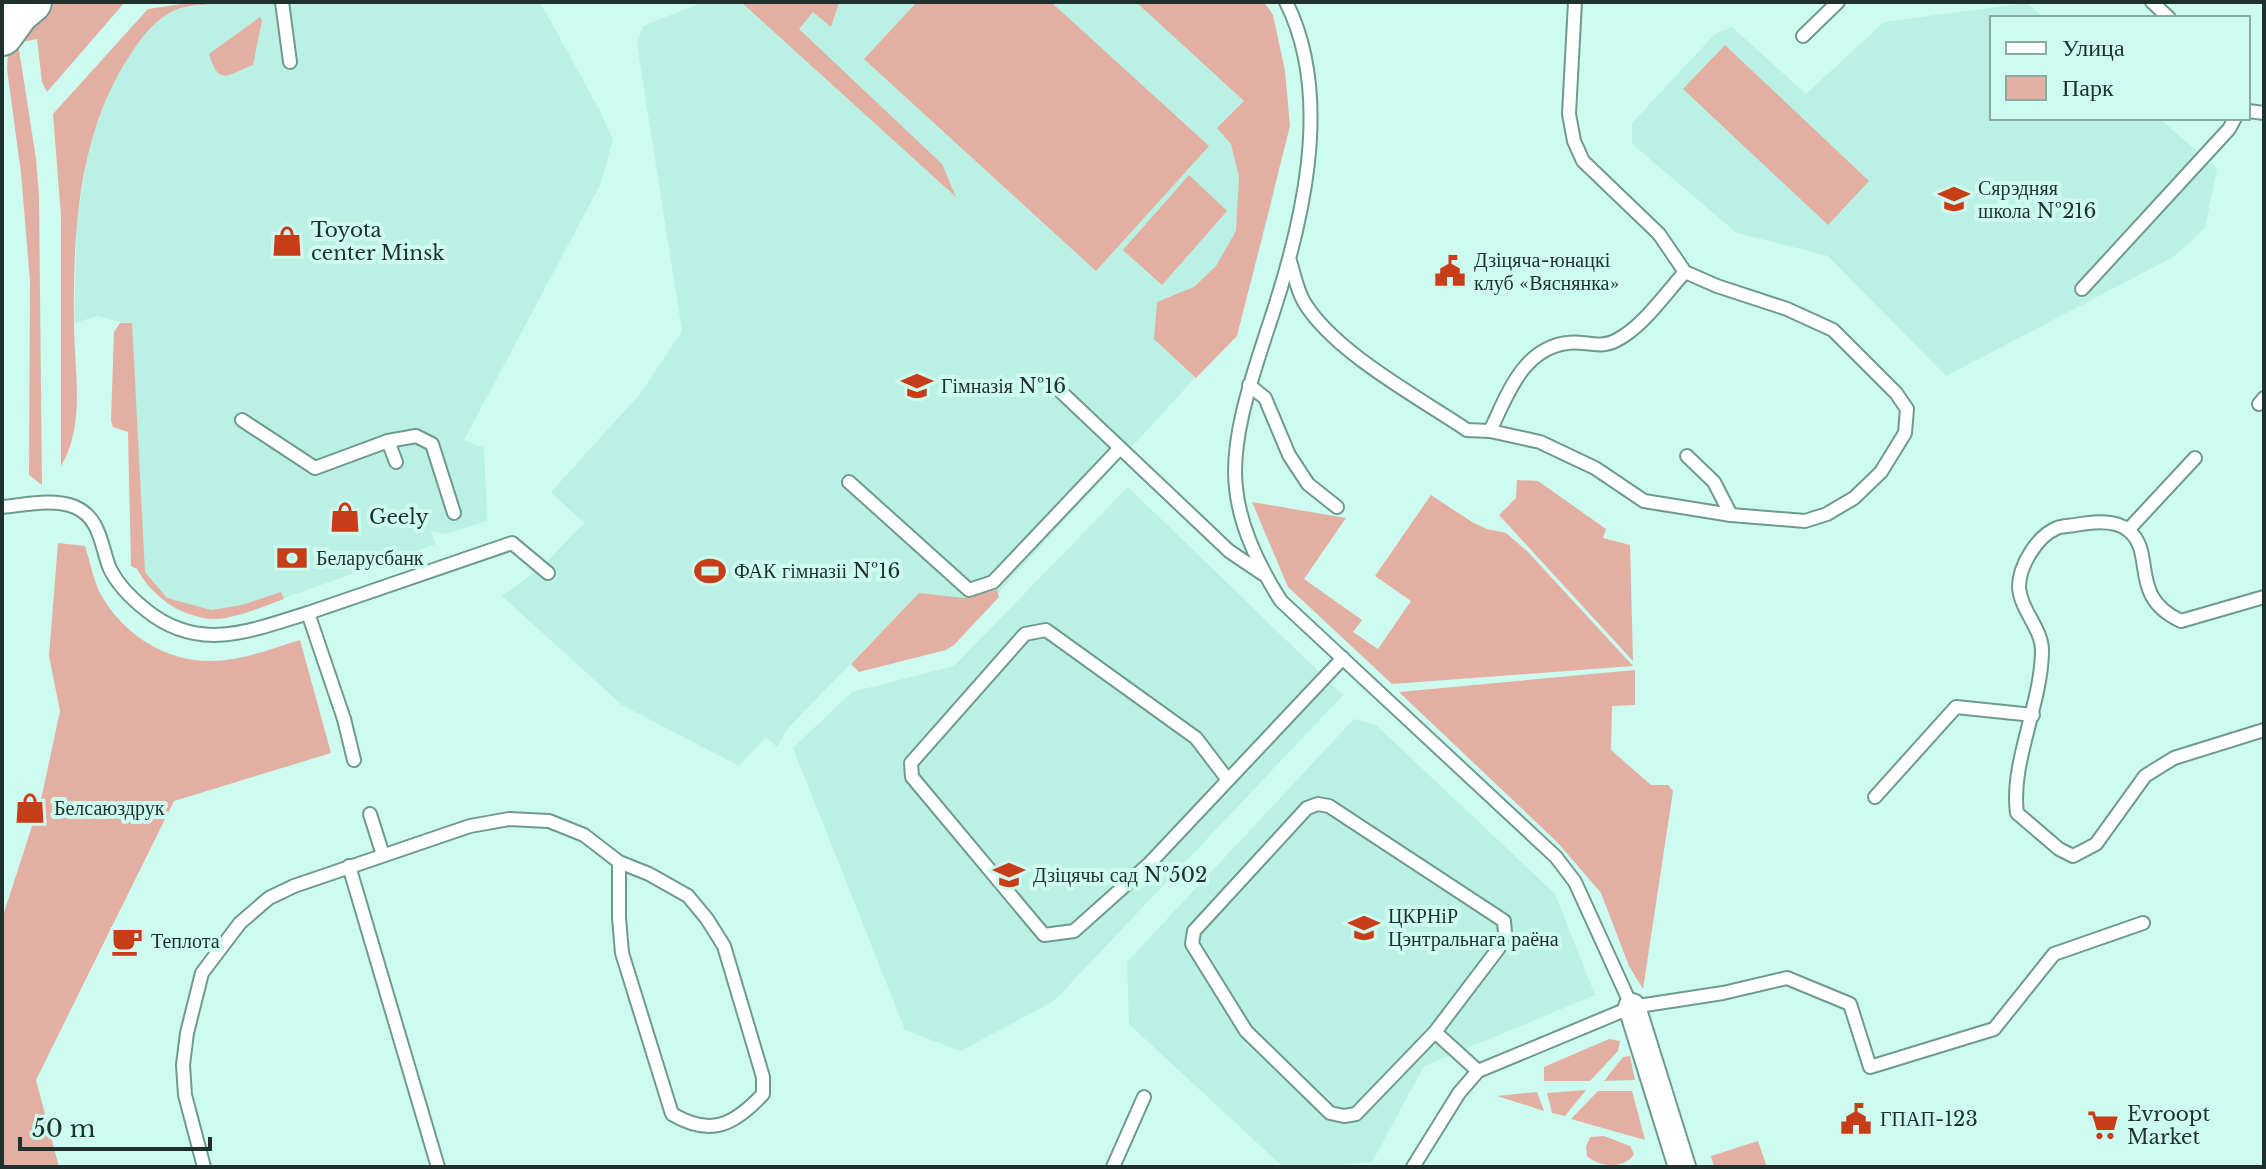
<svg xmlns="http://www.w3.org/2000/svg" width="2266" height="1169" viewBox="0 0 2266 1169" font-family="'Libre Baskerville',serif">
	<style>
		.built { fill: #baf1e4 }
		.green { fill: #e3afa2 }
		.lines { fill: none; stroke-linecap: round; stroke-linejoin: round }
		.service-casing { stroke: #6f9a90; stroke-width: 16 }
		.minor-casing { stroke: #6f9a90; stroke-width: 30 }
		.primary-casing { stroke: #6f9a90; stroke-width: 44 }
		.service { stroke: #fff; stroke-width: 12 }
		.minor { stroke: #fff; stroke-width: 26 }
		.primary { stroke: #fff; stroke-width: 40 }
		.labels { text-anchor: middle; stroke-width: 8; stroke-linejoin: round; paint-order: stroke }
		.poi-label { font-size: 20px; fill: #1f312d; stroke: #cdfbf0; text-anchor: start }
	</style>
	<rect width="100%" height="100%" fill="#cdfbf0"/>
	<g class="built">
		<polygon points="229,2 540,2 600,111 613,140 600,185 464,440 484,448 487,521 445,534 431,531 436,544 248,611 212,619 174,609 145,584 127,324 98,316 74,323 77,221 89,145 115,76 140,39 159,19 178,9"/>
		<polygon points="704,2 1258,2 1287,124 1272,202 1251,283 1225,345 958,637 914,598 788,728 777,747 766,737 739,766 622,705 502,596 541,568 584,523 551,492 640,394 682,331 637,44 643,26"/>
		<polygon points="2027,3 2044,18 1992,18 1992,118 2159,118 2217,169 2205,228 2175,256 1946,376 1828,256 1737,233 1632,144 1632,123 1715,34 1732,27 1806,94 1884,22"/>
		<polygon points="1128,487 1343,695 1054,1001 960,1051 905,1030 793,748 852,692 954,666"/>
		<polygon points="1354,719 1376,725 1555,894 1595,995 1424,1066 1372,1162 1320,1167 1283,1167 1129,1024 1127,962"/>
	</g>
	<g class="green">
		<polygon points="46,2 125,2 47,92 42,82 37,39 18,43 36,159 39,196 42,485 29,475 30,281 21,173 7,69 8,51"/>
		<path d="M196,2H229C213,5 190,4 175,10C156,19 143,35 132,52C77,133 73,233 74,328C75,374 85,426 61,466V216L53,114L148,9Z"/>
		<polygon points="741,2 839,2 831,27 813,12 799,29 942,164 956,197"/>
		<polygon points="917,2 1051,2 1209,146 1096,271 864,59"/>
		<polygon points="1136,2 1264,2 1273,15 1285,71 1290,126 1237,336 1196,378 1154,339 1157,302 1194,287 1216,266 1236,231 1239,177 1231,144 1217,128 1244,101"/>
		<path d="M260,17L262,20L253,65C227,75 219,87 209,54Z"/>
		<polygon points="1725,45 1869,181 1828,225 1683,89"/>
		<polygon points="1189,175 1227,211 1162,285 1123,250"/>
		<path d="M120,323H132L145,572L167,598L211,610L242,605L281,592L284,599C264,606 233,620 212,619C180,617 151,595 137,569L131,566L128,432L113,427L111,421L114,332Z"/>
		<polygon points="1517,480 1538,481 1606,529 1603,538 1630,545 1633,661 1499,515 1516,498"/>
		<polygon points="1431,495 1472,522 1487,529 1506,533 1528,552 1633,666 1392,684 1288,587 1252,502 1346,518 1304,579 1362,620 1353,632 1378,649 1411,601 1375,576"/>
		<path d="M58,543L85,546C90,561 93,579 100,593C122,633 163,661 210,661C241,661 271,649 300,640L331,753L174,801L36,1080L59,1167H2V919L42,795L60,711L49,656Z"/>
		<polygon points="997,590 999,597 954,645 946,650 859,672 851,664 919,593 964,598"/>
		<polygon points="1635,670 1635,705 1612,706 1611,750 1651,785 1668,785 1673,791 1643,989 1629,966 1601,893 1558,843 1399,692"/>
		<polygon points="1609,1039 1620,1041 1618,1051 1590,1081 1544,1081 1544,1067"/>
		<polygon points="1630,1056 1635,1080 1604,1081 1623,1057"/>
		<polygon points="1586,1090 1565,1116 1552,1113 1547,1093"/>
		<polygon points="1598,1091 1632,1091 1645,1140 1571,1119"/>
		<polygon points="1537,1092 1544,1111 1497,1096"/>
		<path d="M1604,1136L1630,1146L1634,1154C1625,1169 1600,1168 1587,1156L1586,1147L1590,1137Z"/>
		<polygon points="1758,1141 1767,1167 1714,1167 1711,1156"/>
	</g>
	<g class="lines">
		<defs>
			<g id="service">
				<polyline points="282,2 290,62"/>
				<path d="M1286,2C1335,99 1301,230 1268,328C1253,374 1230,439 1236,488C1240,528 1260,568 1281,601L1556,857L1575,882L1632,1007"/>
				<polyline points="2152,2 2169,18"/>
				<polyline points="1803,36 1838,2"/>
				<polyline points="2248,111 2264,113"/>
				<path d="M1290,261C1294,274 1297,290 1304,302C1334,352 1418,397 1467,430L1490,431L1540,442L1595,468L1644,501L1731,515L1805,521L1827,514L1854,498L1881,472L1905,433L1907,409L1896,393L1833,330L1787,309L1717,286L1685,272L1659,234L1583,161L1574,141L1569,114L1575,2"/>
				<polyline points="2082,289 2229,129 2235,118"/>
				<polyline points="1249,385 1265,398 1289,455 1308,484 1337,507"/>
				<polyline points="1058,389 1229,551 1263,574"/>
				<polyline points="2259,404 2264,398"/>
				<polyline points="242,420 315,468 388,441 396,462"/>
				<path d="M1490,431C1507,396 1522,349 1567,343C1583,340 1599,349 1615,341C1643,327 1664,295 1685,272"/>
				<polyline points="388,441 416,436 432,444 454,513"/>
				<polyline points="1687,456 1714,482 1731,515"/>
				<polyline points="849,482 969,590 993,582 1120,448"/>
				<path d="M2,507C25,505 53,498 75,507C101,518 101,547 110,569C118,585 132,599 146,610C199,653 250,631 308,613L344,719L354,760"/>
				<polyline points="2128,530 2195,458"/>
				<path d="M2264,597L2181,621C2127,596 2157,553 2128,530C2114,519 2091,522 2075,525C2069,526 2062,526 2057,528C2037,536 2019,566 2019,587C2020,609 2042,629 2042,650C2042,703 2010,763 2017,813L2059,849L2073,856L2096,844L2145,776L2174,758L2264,730"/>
				<polyline points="308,613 512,543 548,573"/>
				<polyline points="1228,780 1196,738 1046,630 1025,634 911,763 912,777 1044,935 1074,931 1149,864 1343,658"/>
				<polyline points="1875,797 1956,707 2033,715"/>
				<polygon points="1318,804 1329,806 1504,921 1505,933 1498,949 1435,1032 1356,1114 1344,1116 1330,1113 1246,1031 1192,944 1194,931 1307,808"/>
				<polyline points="370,814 383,855"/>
				<polyline points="349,866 438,1167"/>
				<polyline points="1435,1032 1478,1071"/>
				<path d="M204,1167L185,1095L183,1065L187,1033L202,973L240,923L269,898L294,886L470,826L509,819L549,821L584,835L619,862L649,874L688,896L707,919L724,946L763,1077V1094C734,1125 711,1137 672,1114L622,953L619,918V862"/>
				<polyline points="1113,1167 1144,1097"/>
				<polyline points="1413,1167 1459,1093 1478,1071 1632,1007 1723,993 1787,978 1850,1004 1870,1067 1994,1029 2054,954 2143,923"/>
			</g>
			<polyline id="minor" points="1632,1007 1682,1167"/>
			<polyline id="primary" points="2,35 18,13 31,2"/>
		</defs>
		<use href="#service" class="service-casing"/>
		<use href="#minor" class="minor-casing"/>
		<use href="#primary" class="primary-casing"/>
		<use href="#service" class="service"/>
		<use href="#minor" class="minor"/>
		<use href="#primary" class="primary"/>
	</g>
	<defs>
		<symbol id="school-bare" viewBox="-9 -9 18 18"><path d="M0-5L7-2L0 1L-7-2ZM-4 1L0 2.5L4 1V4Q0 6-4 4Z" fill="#c63d18" stroke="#cdfbf0" stroke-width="2.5" paint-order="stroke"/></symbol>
		<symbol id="shop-bare" viewBox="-9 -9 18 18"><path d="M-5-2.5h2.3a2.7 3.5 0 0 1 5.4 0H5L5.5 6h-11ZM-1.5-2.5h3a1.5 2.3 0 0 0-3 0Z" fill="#c63d18" stroke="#cdfbf0" stroke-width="2.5" paint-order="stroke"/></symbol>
		<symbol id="civic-bare" viewBox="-9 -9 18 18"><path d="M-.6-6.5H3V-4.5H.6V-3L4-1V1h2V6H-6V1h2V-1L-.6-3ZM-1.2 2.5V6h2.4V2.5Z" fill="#c63d18" stroke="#cdfbf0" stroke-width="2.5" paint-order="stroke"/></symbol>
		<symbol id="bank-bare" viewBox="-9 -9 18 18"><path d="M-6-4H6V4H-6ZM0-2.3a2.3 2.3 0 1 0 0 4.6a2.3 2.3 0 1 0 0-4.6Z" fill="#c63d18" stroke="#cdfbf0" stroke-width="2.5" paint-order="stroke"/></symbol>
		<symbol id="stadium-bare" viewBox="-9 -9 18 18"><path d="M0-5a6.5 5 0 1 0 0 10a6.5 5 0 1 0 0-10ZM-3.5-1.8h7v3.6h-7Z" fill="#c63d18" stroke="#cdfbf0" stroke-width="2.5" paint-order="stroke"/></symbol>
		<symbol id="cafe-bare" viewBox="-9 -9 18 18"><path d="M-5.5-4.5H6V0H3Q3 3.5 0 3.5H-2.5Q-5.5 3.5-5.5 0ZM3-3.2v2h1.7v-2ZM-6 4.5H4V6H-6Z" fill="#c63d18" stroke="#cdfbf0" stroke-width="2.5" paint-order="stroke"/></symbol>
		<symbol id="supermarket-bare" viewBox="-9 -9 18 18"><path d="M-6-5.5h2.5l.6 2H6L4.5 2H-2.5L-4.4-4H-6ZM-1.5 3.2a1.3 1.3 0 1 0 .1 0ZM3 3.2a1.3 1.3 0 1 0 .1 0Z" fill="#c63d18" stroke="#cdfbf0" stroke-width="2.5" paint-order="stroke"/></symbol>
	</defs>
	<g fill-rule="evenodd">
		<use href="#school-bare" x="1932" y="177" width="44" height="44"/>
		<use href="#shop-bare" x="265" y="219" width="44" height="44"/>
		<use href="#civic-bare" x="1428" y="249" width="44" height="44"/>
		<use href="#school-bare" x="895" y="364" width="44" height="44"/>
		<use href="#shop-bare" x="323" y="495" width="44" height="44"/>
		<use href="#bank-bare" x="270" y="536" width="44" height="44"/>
		<use href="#stadium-bare" x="688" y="549" width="44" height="44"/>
		<use href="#shop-bare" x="8" y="786" width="44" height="44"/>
		<use href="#school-bare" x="987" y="853" width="44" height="44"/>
		<use href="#school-bare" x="1342" y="906" width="44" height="44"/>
		<use href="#cafe-bare" x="105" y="919" width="44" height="44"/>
		<use href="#civic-bare" x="1834" y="1097" width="44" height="44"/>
		<use href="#supermarket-bare" x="2081" y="1103" width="44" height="44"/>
	</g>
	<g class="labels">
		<g class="poi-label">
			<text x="1978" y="195">Сярэдняя<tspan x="1978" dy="23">школа №216</tspan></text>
			<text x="311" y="237">Toyota<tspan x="311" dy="23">center Minsk</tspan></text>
			<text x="1474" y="267">Дзіцяча-юнацкі<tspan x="1474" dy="23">клуб «Вяснянка»</tspan></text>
			<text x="941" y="393">Гімназія №16</text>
			<text x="369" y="524">Geely</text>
			<text x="316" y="565">Беларусбанк</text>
			<text x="734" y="578">ФАК гімназіі №16</text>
			<text x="54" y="815">Белсаюздрук</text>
			<text x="1033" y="882">Дзіцячы сад №502</text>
			<text x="1388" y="923">ЦКРНіР<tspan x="1388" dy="23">Цэнтральнага раёна</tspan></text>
			<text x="151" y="948">Теплота</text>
			<text x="2127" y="1121">Evroopt<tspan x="2127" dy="23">Market</tspan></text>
			<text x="1880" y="1126">ГПАП-123</text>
		</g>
	</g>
	<rect width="2266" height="1169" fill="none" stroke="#1f312d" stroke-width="8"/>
	<rect x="1990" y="16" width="260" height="104" fill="#cdfbf0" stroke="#87aaa2" stroke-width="2"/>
	<rect x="2006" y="42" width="40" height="12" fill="#ffffff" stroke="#87aaa2" stroke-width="2"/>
	<text x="2062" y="56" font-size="24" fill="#1f312d">Улица</text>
	<rect x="2006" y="76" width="40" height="24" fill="#e3afa2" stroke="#87aaa2" stroke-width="2"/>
	<text x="2062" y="96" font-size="24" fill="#1f312d">Парк</text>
	<path d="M20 1137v12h190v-12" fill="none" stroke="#1f312d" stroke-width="4"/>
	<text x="32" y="1137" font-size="24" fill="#1f312d" stroke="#cdfbf0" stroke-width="6" paint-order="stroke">50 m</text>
</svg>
